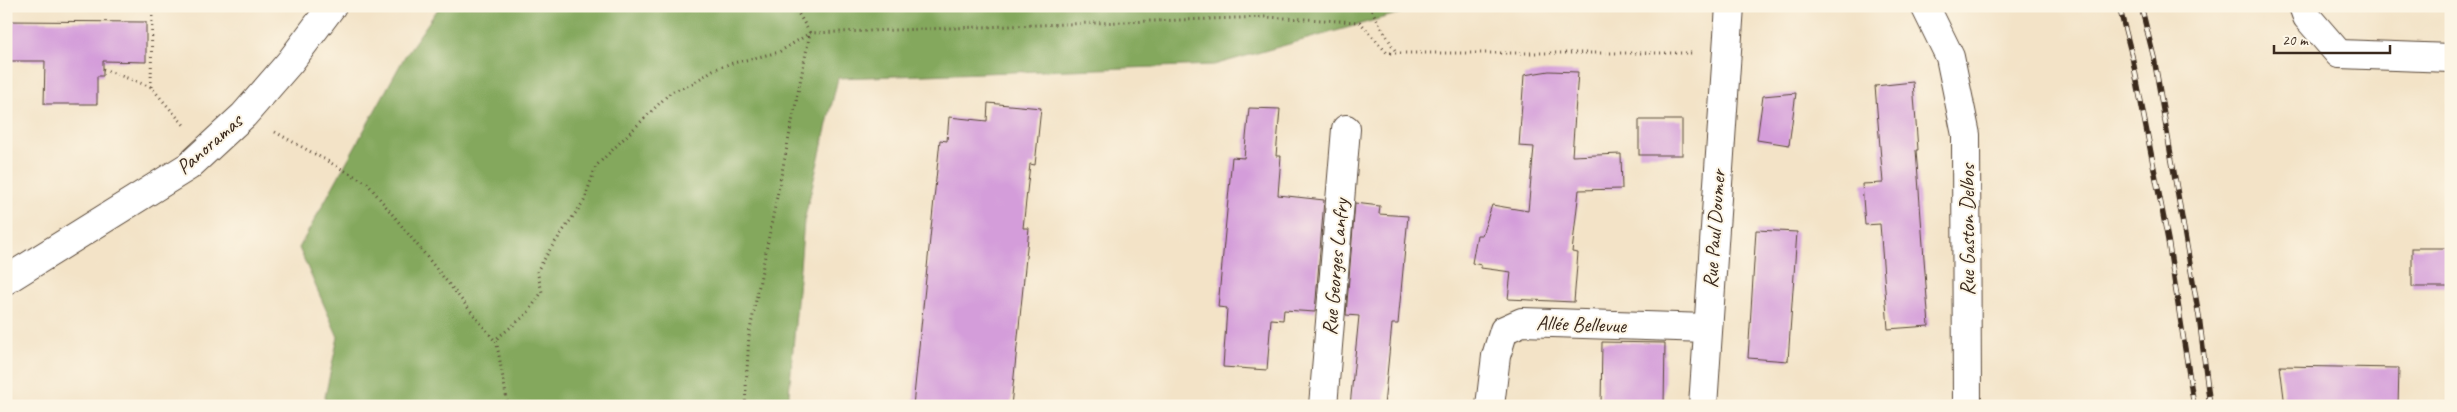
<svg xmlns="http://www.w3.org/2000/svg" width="2457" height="412" viewBox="0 0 2457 412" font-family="Caveat,sans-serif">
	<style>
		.forest { fill: #84a85d; stroke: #60693e }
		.building { fill: #d49dda }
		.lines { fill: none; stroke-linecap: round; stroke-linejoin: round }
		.minor-casing { stroke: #574637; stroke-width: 30 }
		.path { stroke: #574637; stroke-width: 3; stroke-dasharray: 1 4; stroke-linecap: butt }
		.minor { stroke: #fff; stroke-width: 28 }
		.rail-casing { stroke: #3b2a1e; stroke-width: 5.5 }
		.rail { stroke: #fcf5e5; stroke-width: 4; stroke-dasharray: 11; stroke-linecap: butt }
		.labels { text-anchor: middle; stroke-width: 4; stroke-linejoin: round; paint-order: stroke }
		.street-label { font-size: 21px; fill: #3b2a1e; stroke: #fcf5e5 }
	</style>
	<rect width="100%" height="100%" fill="#fcf5e5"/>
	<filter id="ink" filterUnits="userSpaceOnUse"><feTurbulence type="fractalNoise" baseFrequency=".02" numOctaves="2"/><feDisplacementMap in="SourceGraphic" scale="10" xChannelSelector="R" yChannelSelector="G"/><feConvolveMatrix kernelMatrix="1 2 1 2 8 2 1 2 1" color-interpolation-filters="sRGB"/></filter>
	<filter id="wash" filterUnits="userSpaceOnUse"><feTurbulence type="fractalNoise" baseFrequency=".0096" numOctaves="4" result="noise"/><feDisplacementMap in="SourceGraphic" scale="20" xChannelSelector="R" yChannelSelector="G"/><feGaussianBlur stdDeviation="1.12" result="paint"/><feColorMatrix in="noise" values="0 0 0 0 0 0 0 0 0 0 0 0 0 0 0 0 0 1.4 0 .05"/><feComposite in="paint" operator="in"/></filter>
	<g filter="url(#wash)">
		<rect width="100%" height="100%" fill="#f3e3c7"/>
		<polygon class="forest" points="440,6 1416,6 1404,12 1214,65 838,78 804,221 788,406 323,406 338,337 299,248 405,56"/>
		<g id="blocks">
			<g class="building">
				<polygon points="6,21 146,22 146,62 103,61 103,76 97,76 97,104 44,104 45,61 6,61"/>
				<polygon points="1549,71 1578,72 1572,156 1621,154 1622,189 1579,190 1572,252 1578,253 1574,302 1508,299 1511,272 1481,268 1481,265 1472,263 1477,235 1482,235 1492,205 1528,211 1534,147 1519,146 1524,75"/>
				<polygon points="1913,82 1918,150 1916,150 1929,326 1888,329 1880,224 1865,225 1862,184 1883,183 1875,86"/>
				<polygon points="1796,93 1789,145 1757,140 1763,96"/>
				<polygon points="988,103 1041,108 1035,165 1030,164 1023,228 1029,228 1011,406 913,406 940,140 947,141 949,117 987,121"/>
				<polygon points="1249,108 1280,109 1276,156 1281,156 1278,195 1324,200 1315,312 1284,310 1283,320 1271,319 1267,370 1223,367 1227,308 1218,307 1232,157 1244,158"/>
				<rect x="1639" y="120" width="43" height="35"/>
				<polygon points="1355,203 1380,206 1379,214 1408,216 1398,324 1392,324 1384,406 1350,406 1359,316 1346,315"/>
				<polygon points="1756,230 1797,232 1788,361 1748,358"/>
				<rect x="2412" y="248" width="39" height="39"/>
				<polygon points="1602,342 1665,343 1664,406 1601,406"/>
				<polygon points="2280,366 2399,368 2398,406 2285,406"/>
			</g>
		</g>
	</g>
	<g filter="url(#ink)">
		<use href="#blocks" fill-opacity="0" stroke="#574637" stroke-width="1"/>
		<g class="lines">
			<defs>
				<g id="minor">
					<polyline points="1925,6 1950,57 1966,135 1967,406"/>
					<polyline points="2303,6 2307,17 2339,54 2451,58"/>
					<polyline points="6,280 189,166 244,115 290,62 332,6"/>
					<polyline points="1323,406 1346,129"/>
					<polyline points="1490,406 1496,356 1504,330 1522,322 1707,328"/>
					<polyline points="1703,406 1730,6"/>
				</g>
			</defs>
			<use href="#minor" class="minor-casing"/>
			<g class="path">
				<polyline points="1369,6 1396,52"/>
				<polyline points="103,69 151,87 184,125"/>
				<polyline points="151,87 152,13"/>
				<polyline points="275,132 367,183 495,341"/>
				<polyline points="508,406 496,339 527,314 542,292 537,271 551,248 584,201 596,166 671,92 692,84 713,70 729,64 779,52 810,33 1266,17 1360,22 1387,53 1693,53"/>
				<polyline points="745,406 749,335 810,33 794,6"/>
			</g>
			<use href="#minor" class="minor"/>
			<defs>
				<g id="rail">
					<polyline points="2119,6 2132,56 2168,240 2194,406"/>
					<polyline points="2141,6 2154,58 2199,316 2210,406"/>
				</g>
			</defs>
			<use href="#rail" class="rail-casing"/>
			<use href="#rail" class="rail"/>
		</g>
	</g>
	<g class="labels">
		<g class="street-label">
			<text transform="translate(209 144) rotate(-41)" y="7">Panoramas</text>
			<text transform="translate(1714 229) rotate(-86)" y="7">Rue Paul Doumer</text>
			<text transform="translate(1967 230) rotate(-90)" y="7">Rue Gaston Delbos</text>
			<text transform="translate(1335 267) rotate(-85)" y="7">Rue Georges Lanfry</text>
			<text transform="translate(1581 324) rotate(2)" y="7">Allée Bellevue</text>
		</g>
	</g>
	<rect width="2457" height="412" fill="none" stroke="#fcf5e5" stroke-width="25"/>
	<path d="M2274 45v8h116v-8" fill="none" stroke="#3b2a1e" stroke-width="2.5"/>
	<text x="2282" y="45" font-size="15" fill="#3b2a1e" stroke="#fcf5e5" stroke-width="4" paint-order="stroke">20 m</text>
</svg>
